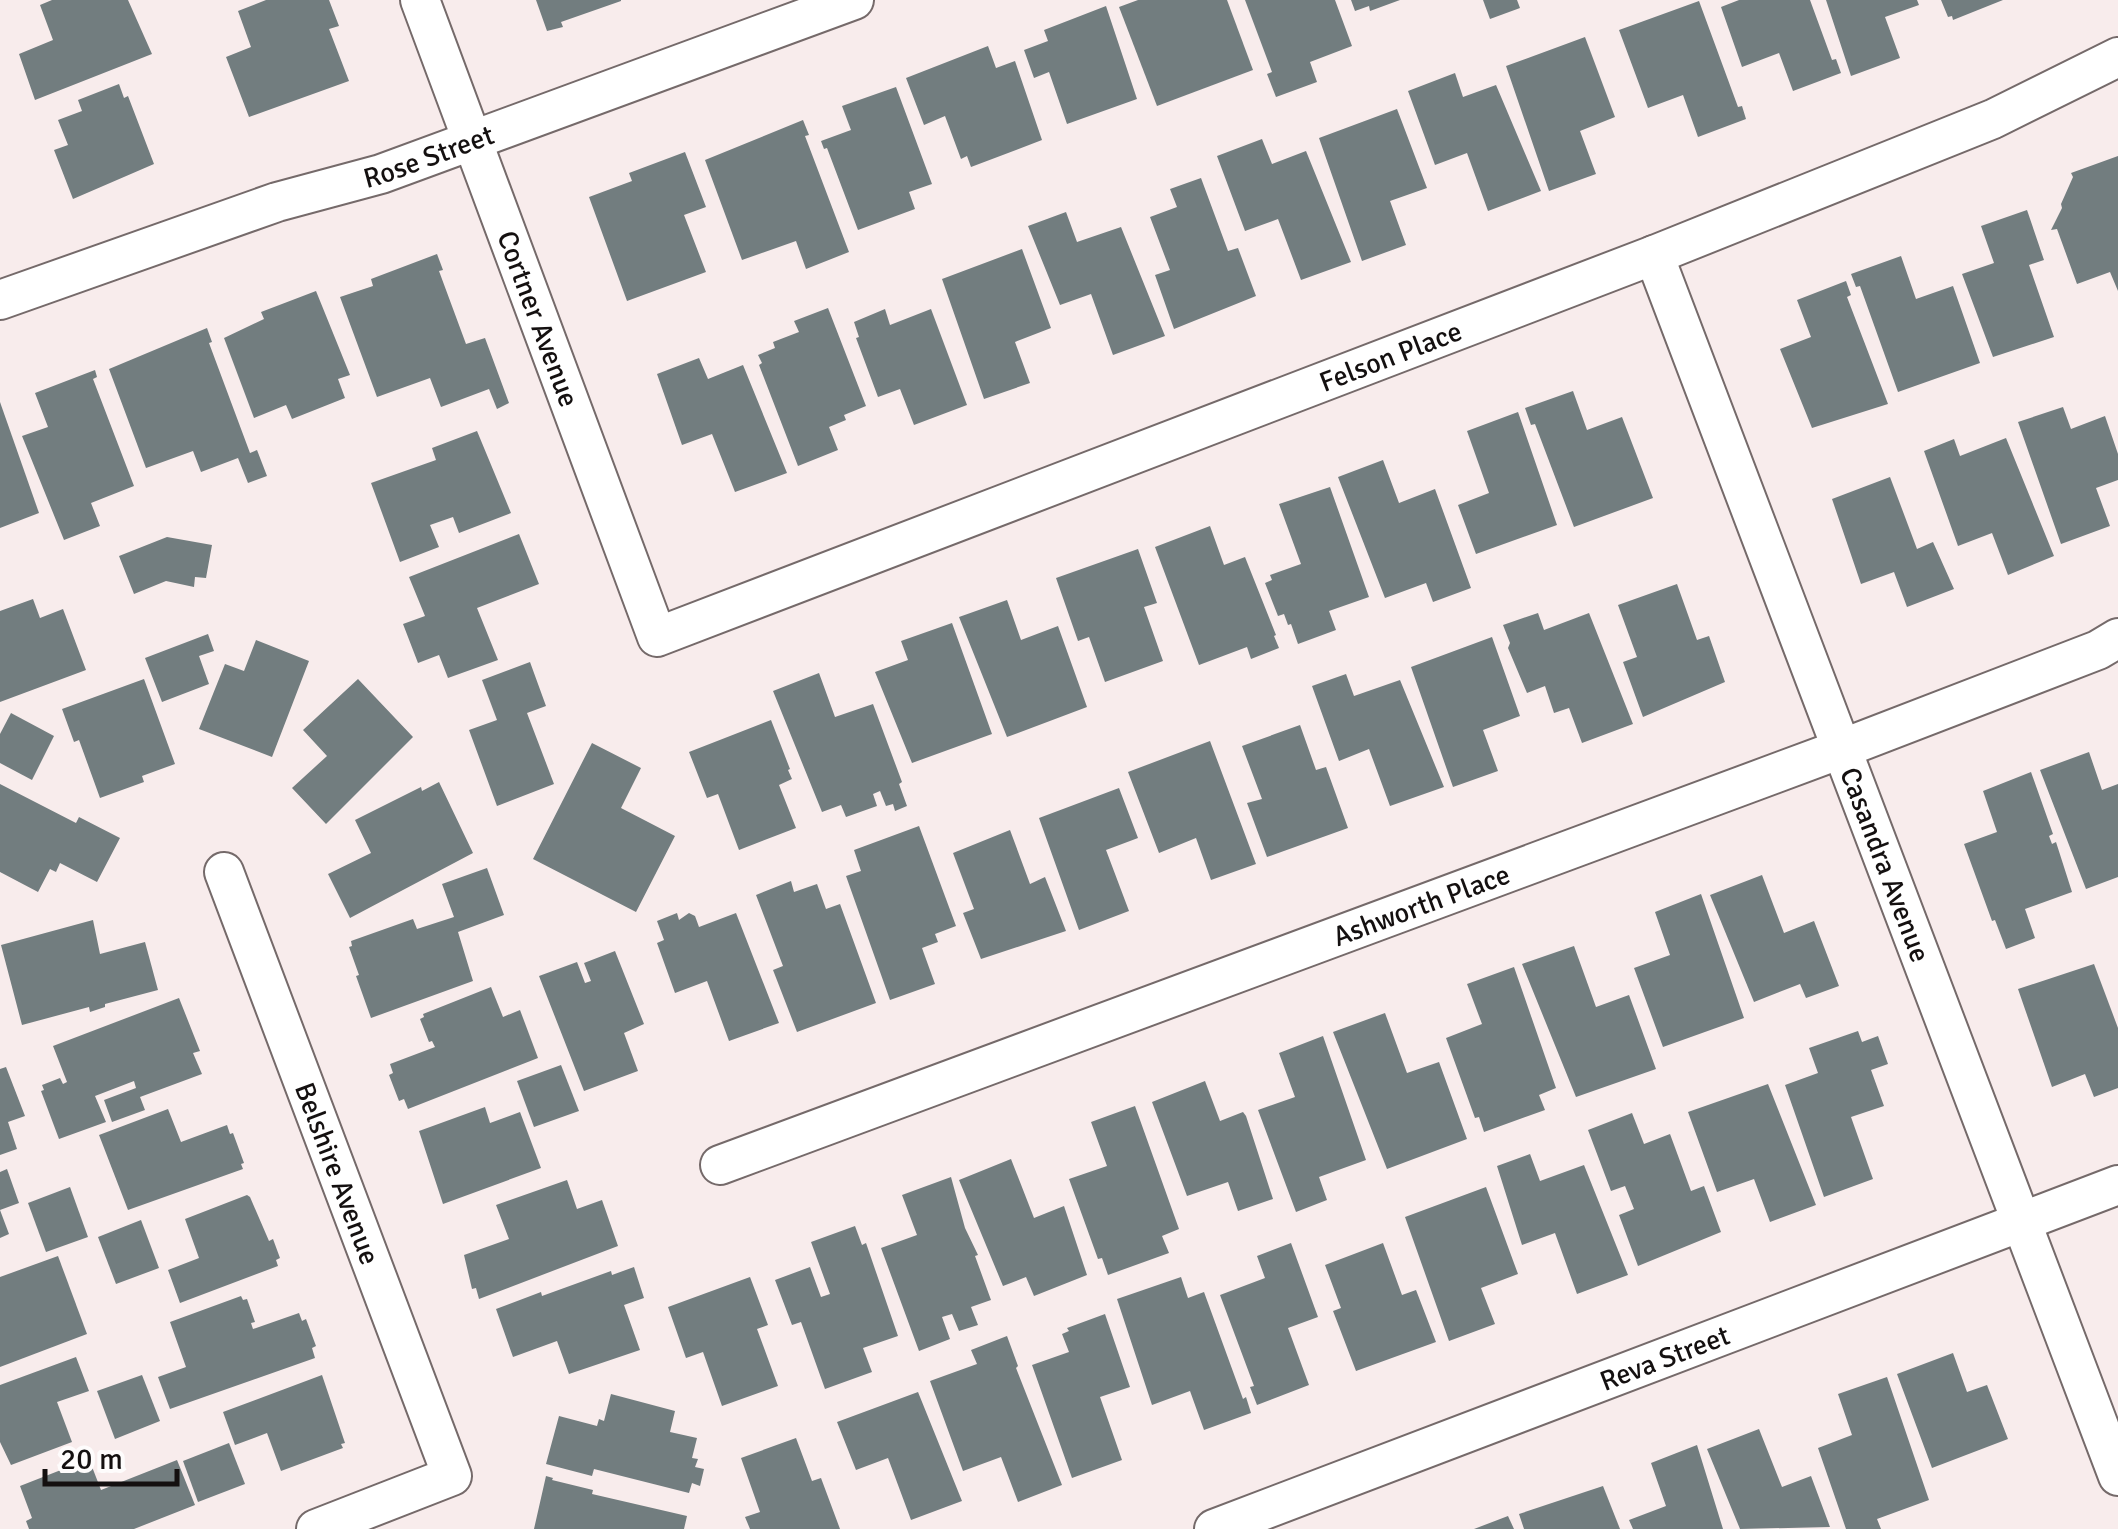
<svg xmlns="http://www.w3.org/2000/svg" width="2118" height="1529" viewBox="0 0 2118 1529" font-family="Signika,sans-serif">
	<style>
		.building { fill: #727d7f }
		.lines { fill: none; stroke-linecap: round; stroke-linejoin: round }
		.minor-casing { stroke: #756a6a; stroke-width: 42 }
		.minor { stroke: #fff; stroke-width: 38 }
		.labels { text-anchor: middle; stroke-width: 8; stroke-linejoin: round; paint-order: stroke }
		.street-label { font-size: 28px; fill: #141010; stroke: #fefcfc }
	</style>
	<rect width="100%" height="100%" fill="#f8ecec"/>
	<g class="building">
		<polygon points="52,0 128,0 152,54 35,100 19,54 53,40 40,5"/>
		<polygon points="266,0 329,0 339,26 329,29 349,81 249,117 226,57 251,47 238,11"/>
		<polygon points="536,0 621,0 621,1 561,22 563,27 547,31"/>
		<polygon points="1138,0 1227,0 1253,70 1157,106 1119,7"/>
		<polygon points="1245,0 1335,0 1352,46 1310,62 1317,82 1276,97 1267,74 1272,72"/>
		<polygon points="1351,0 1400,0 1370,11 1369,6 1355,11"/>
		<polygon points="1483,0 1517,0 1520,8 1490,19"/>
		<polygon points="1739,0 1810,0 1832,60 1836,59 1841,73 1793,91 1779,53 1742,67 1721,7"/>
		<polygon points="1826,0 1917,0 1919,5 1885,17 1900,58 1851,76"/>
		<polygon points="1941,0 2003,0 1953,20 1952,16 1948,17"/>
		<polygon points="1699,1 1738,107 1742,106 1746,119 1698,137 1683,95 1648,108 1619,30"/>
		<polygon points="1106,6 1137,99 1067,124 1049,72 1034,78 1024,50 1048,41 1044,30"/>
		<polygon points="1585,37 1615,117 1580,131 1596,174 1549,191 1506,66"/>
		<polygon points="988,46 996,68 1015,61 1042,140 971,167 967,156 961,159 945,116 924,125 906,78"/>
		<polygon points="1455,73 1463,97 1496,85 1541,191 1488,211 1467,153 1435,165 1408,91"/>
		<polygon points="119,84 124,98 128,96 154,164 73,199 54,150 68,145 58,120 82,111 78,100"/>
		<polygon points="896,87 932,184 909,192 915,209 858,230 827,148 824,149 821,141 851,130 842,106"/>
		<polygon points="1397,109 1427,188 1390,201 1406,245 1362,261 1319,138"/>
		<polygon points="803,120 809,135 805,136 849,252 806,269 796,241 742,260 705,160"/>
		<polygon points="1262,139 1272,164 1306,151 1351,262 1301,280 1278,219 1245,231 1217,156"/>
		<polygon points="685,152 706,207 684,215 706,272 627,301 589,197 632,181 629,173"/>
		<polygon points="2118,156 2118,291 2110,272 2077,284 2057,229 2051,230 2062,208 2061,204 2073,177 2071,173"/>
		<polygon points="1201,178 1228,251 1238,248 1256,296 1174,329 1155,275 1170,270 1150,217 1177,207 1170,189"/>
		<polygon points="2027,210 2044,260 2029,265 2054,337 1993,357 1962,274 1994,263 1981,226"/>
		<polygon points="1066,212 1077,242 1121,227 1165,336 1113,355 1091,294 1060,305 1028,226"/>
		<polygon points="1022,249 1051,328 1015,342 1030,383 984,399 942,279"/>
		<polygon points="437,254 443,270 439,271 466,344 485,338 509,403 497,409 489,389 441,407 430,378 377,397 340,297 373,286 371,279"/>
		<polygon points="1901,256 1916,299 1953,286 1980,363 1898,392 1860,286 1856,287 1851,274"/>
		<polygon points="1846,281 1851,295 1847,297 1888,404 1812,428 1780,349 1811,337 1797,300"/>
		<polygon points="316,291 350,375 338,379 345,398 292,419 286,405 254,418 224,338 264,319 261,312"/>
		<polygon points="828,308 866,406 844,415 846,420 829,427 838,450 798,466 759,365 762,363 758,355 775,348 773,342 799,332 794,321"/>
		<polygon points="885,309 890,325 931,309 967,405 914,425 900,389 878,397 856,338 859,337 854,322"/>
		<polygon points="207,328 212,342 209,343 250,453 257,450 267,476 248,483 238,458 201,472 193,451 146,468 109,369"/>
		<polygon points="699,358 708,379 743,365 787,473 735,492 712,434 682,445 657,374"/>
		<polygon points="95,370 97,377 93,379 134,486 91,503 100,526 64,540 22,436 48,427 35,393"/>
		<polygon points="1573,391 1587,430 1622,417 1653,498 1574,527 1535,424 1531,425 1525,408"/>
		<polygon points="0,402 39,513 0,528"/>
		<polygon points="2063,407 2071,429 2105,416 2118,454 2118,480 2096,488 2110,526 2061,544 2018,422"/>
		<polygon points="1518,412 1557,525 1476,554 1458,505 1489,493 1467,431"/>
		<polygon points="477,431 511,513 459,533 453,517 430,525 439,547 400,562 371,483 436,460 432,448"/>
		<polygon points="2006,438 2054,556 2008,575 1992,533 1958,546 1924,451 1954,439 1960,456"/>
		<polygon points="1383,460 1399,503 1435,489 1471,588 1433,602 1426,583 1385,598 1338,477"/>
		<polygon points="1890,477 1917,549 1933,542 1954,589 1907,607 1894,572 1861,584 1832,499"/>
		<polygon points="1330,487 1369,597 1329,611 1336,630 1298,644 1291,624 1288,625 1284,614 1278,616 1265,583 1272,580 1270,575 1301,564 1279,504"/>
		<polygon points="1210,526 1224,565 1245,557 1276,635 1274,636 1279,648 1251,659 1247,647 1199,665 1155,547"/>
		<polygon points="519,534 539,584 477,608 498,660 448,678 439,655 418,663 403,624 425,616 409,577"/>
		<polygon points="167,537 212,545 206,578 195,577 194,587 166,581 134,594 119,556"/>
		<polygon points="1138,549 1157,603 1144,607 1163,661 1105,682 1089,637 1078,641 1056,578"/>
		<polygon points="1677,584 1697,640 1709,636 1725,682 1643,717 1623,662 1637,657 1618,605"/>
		<polygon points="33,599 40,618 63,609 86,670 0,702 0,611"/>
		<polygon points="1007,600 1021,640 1058,626 1087,707 1007,737 959,617"/>
		<polygon points="1538,613 1544,630 1589,613 1633,724 1582,743 1569,708 1554,713 1545,686 1527,693 1508,648 1510,643 1503,625"/>
		<polygon points="952,623 992,734 912,763 875,672 908,660 901,641"/>
		<polygon points="208,634 214,651 199,656 209,684 162,702 145,658"/>
		<polygon points="1492,637 1520,716 1483,730 1498,771 1453,787 1411,667"/>
		<polygon points="256,640 309,661 272,757 199,729 225,664 244,671"/>
		<polygon points="530,662 546,706 527,713 554,784 497,806 469,730 497,720 482,680"/>
		<polygon points="819,673 835,717 873,704 902,782 899,784 907,806 895,811 893,804 886,806 880,791 873,794 877,806 846,817 841,805 822,812 773,691"/>
		<polygon points="1346,674 1354,696 1400,680 1444,787 1390,806 1369,749 1339,761 1312,686"/>
		<polygon points="144,679 175,764 142,776 144,782 100,798 79,740 74,742 62,709"/>
		<polygon points="358,679 413,737 326,824 292,788 327,756 303,730"/>
		<polygon points="11,713 54,736 32,780 0,763 0,734"/>
		<polygon points="771,720 790,769 788,770 792,779 779,785 796,828 739,850 718,794 707,798 689,752"/>
		<polygon points="1300,725 1316,770 1326,767 1348,828 1267,857 1247,803 1262,799 1242,746"/>
		<polygon points="1210,741 1256,864 1211,880 1196,838 1159,853 1128,772"/>
		<polygon points="592,743 641,768 621,808 675,836 636,912 533,859"/>
		<polygon points="2089,752 2102,790 2118,784 2118,877 2086,889 2040,770"/>
		<polygon points="2031,772 2053,834 2049,836 2052,844 2056,842 2072,892 2025,909 2035,938 2006,949 1995,920 1992,921 1964,844 1997,832 1983,791"/>
		<polygon points="439,782 473,853 350,918 328,874 371,853 355,820 421,787 422,791"/>
		<polygon points="0,784 76,823 79,817 120,838 97,882 60,863 56,872 50,869 38,892 0,872"/>
		<polygon points="1119,788 1138,838 1106,850 1129,911 1079,930 1039,818"/>
		<polygon points="919,826 956,926 935,934 938,942 922,948 935,984 890,1000 846,876 861,871 854,850"/>
		<polygon points="1010,830 1030,884 1045,877 1066,931 981,959 963,913 974,909 953,853"/>
		<polygon points="487,868 504,915 458,932 473,981 371,1018 356,976 359,975 349,947 352,946 351,941 413,919 417,929 454,917 442,884"/>
		<polygon points="1762,875 1784,933 1814,921 1839,986 1806,998 1800,984 1754,1002 1710,895"/>
		<polygon points="791,881 794,892 817,884 826,909 840,904 876,1003 797,1032 773,970 783,966 756,895"/>
		<polygon points="1701,894 1744,1018 1663,1047 1634,968 1670,955 1655,912"/>
		<polygon points="677,913 679,920 689,913 695,916 699,927 736,913 779,1023 729,1041 707,981 675,993 657,943 664,940 657,921"/>
		<polygon points="93,920 100,954 145,942 158,990 105,1004 105,1007 90,1012 89,1007 22,1025 1,945"/>
		<polygon points="1574,946 1596,1007 1629,995 1656,1069 1576,1097 1522,964"/>
		<polygon points="615,951 644,1024 624,1033 638,1071 584,1091 539,976 577,962 585,983 591,981 584,963"/>
		<polygon points="2094,964 2118,1028 2118,1088 2094,1097 2085,1074 2052,1087 2018,989"/>
		<polygon points="1514,967 1556,1088 1539,1095 1545,1110 1484,1132 1479,1117 1475,1118 1446,1038 1482,1024 1467,984"/>
		<polygon points="491,987 503,1017 520,1010 538,1058 408,1109 404,1099 399,1101 389,1075 393,1073 390,1064 435,1047 432,1041 429,1042 420,1019 424,1017 423,1014"/>
		<polygon points="179,998 200,1051 193,1053 202,1074 140,1097 145,1110 112,1122 104,1100 136,1088 134,1081 95,1096 106,1122 59,1139 41,1091 44,1090 42,1085 60,1078 63,1084 67,1082 53,1046"/>
		<polygon points="1385,1013 1407,1073 1439,1062 1467,1139 1387,1169 1333,1032"/>
		<polygon points="1858,1031 1862,1042 1878,1036 1888,1064 1871,1070 1884,1106 1851,1117 1873,1179 1824,1197 1785,1085 1818,1073 1809,1048"/>
		<polygon points="1323,1036 1366,1160 1319,1177 1327,1200 1296,1212 1258,1110 1295,1097 1279,1053"/>
		<polygon points="561,1065 579,1111 534,1127 517,1081"/>
		<polygon points="6,1067 25,1116 8,1122 17,1149 0,1155 0,1069"/>
		<polygon points="1205,1081 1220,1121 1243,1112 1246,1116 1273,1199 1238,1211 1228,1182 1187,1196 1152,1102"/>
		<polygon points="1768,1084 1816,1205 1770,1222 1754,1179 1717,1192 1688,1112"/>
		<polygon points="1135,1106 1179,1229 1162,1236 1169,1253 1108,1275 1102,1258 1098,1259 1069,1179 1107,1166 1091,1122"/>
		<polygon points="485,1107 490,1123 520,1112 541,1168 443,1204 419,1131"/>
		<polygon points="168,1109 181,1142 227,1125 230,1134 233,1133 244,1163 241,1164 243,1169 128,1210 99,1135"/>
		<polygon points="1632,1113 1644,1144 1670,1134 1691,1191 1704,1186 1721,1232 1638,1266 1619,1215 1634,1209 1625,1186 1611,1191 1588,1130"/>
		<polygon points="1530,1154 1540,1181 1584,1165 1628,1275 1577,1294 1555,1233 1522,1245 1497,1166"/>
		<polygon points="1011,1159 1034,1218 1064,1206 1087,1275 1034,1296 1026,1277 1003,1286 959,1180"/>
		<polygon points="7,1169 19,1203 0,1210 9,1234 0,1238 0,1172"/>
		<polygon points="951,1177 965,1228 978,1255 975,1256 991,1300 971,1307 978,1325 959,1331 952,1314 942,1317 950,1339 919,1351 881,1248 917,1235 902,1195"/>
		<polygon points="567,1180 577,1209 602,1200 618,1246 479,1299 476,1288 472,1289 464,1255 509,1239 496,1205"/>
		<polygon points="70,1187 88,1237 46,1252 28,1203"/>
		<polygon points="1486,1187 1518,1274 1481,1288 1495,1324 1449,1341 1405,1217"/>
		<polygon points="247,1195 250,1197 269,1241 273,1239 280,1258 276,1260 278,1266 180,1303 168,1270 199,1258 185,1219"/>
		<polygon points="141,1220 159,1268 116,1284 98,1237"/>
		<polygon points="855,1226 862,1245 866,1243 898,1336 863,1348 872,1372 825,1389 801,1322 792,1325 775,1280 810,1267 821,1297 830,1294 811,1242"/>
		<polygon points="1291,1243 1318,1317 1288,1328 1309,1385 1257,1405 1250,1387 1254,1386 1220,1295 1265,1278 1257,1256"/>
		<polygon points="1383,1243 1402,1295 1416,1290 1436,1342 1356,1371 1333,1311 1341,1308 1325,1265"/>
		<polygon points="58,1256 87,1334 0,1367 0,1277"/>
		<polygon points="634,1267 644,1298 624,1305 640,1350 569,1374 557,1341 513,1357 496,1309 541,1292 542,1296 611,1271 612,1275"/>
		<polygon points="750,1277 768,1325 757,1329 778,1386 722,1406 703,1352 686,1358 668,1307"/>
		<polygon points="1181,1277 1188,1298 1204,1292 1243,1399 1246,1397 1251,1413 1204,1430 1190,1391 1152,1405 1117,1299"/>
		<polygon points="241,1296 243,1300 247,1299 255,1322 251,1323 253,1329 299,1313 302,1321 306,1319 316,1346 312,1348 315,1358 170,1409 158,1377 186,1367 170,1322"/>
		<polygon points="1105,1314 1130,1387 1100,1397 1122,1460 1072,1478 1032,1365 1069,1352 1062,1334 1069,1331 1067,1328"/>
		<polygon points="1007,1336 1018,1366 1016,1368 1062,1485 1018,1502 1001,1457 963,1471 930,1381 977,1364 971,1350"/>
		<polygon points="1953,1353 1967,1392 1987,1385 2008,1439 1932,1468 1897,1374"/>
		<polygon points="76,1357 89,1391 57,1402 72,1442 11,1465 0,1442 0,1385"/>
		<polygon points="142,1375 160,1421 115,1439 97,1391"/>
		<polygon points="322,1375 345,1443 341,1444 343,1448 281,1471 267,1433 235,1445 223,1412"/>
		<polygon points="1887,1377 1929,1500 1877,1519 1881,1529 1846,1529 1818,1448 1852,1435 1838,1394"/>
		<polygon points="918,1392 962,1501 911,1520 888,1458 856,1470 837,1422"/>
		<polygon points="611,1394 675,1411 670,1432 697,1438 692,1458 698,1459 695,1467 704,1469 700,1486 692,1483 689,1493 594,1469 592,1476 546,1464 559,1416 597,1426 599,1419 604,1421"/>
		<polygon points="1759,1429 1782,1487 1811,1476 1830,1527 1740,1529 1707,1449"/>
		<polygon points="796,1438 812,1481 821,1478 840,1529 750,1529 745,1517 760,1512 741,1458"/>
		<polygon points="229,1443 245,1484 198,1502 183,1461"/>
		<polygon points="1697,1445 1723,1529 1633,1529 1629,1520 1666,1506 1651,1463"/>
		<polygon points="89,1459 101,1490 177,1460 195,1505 134,1529 29,1529 26,1521 32,1518 20,1486"/>
		<polygon points="546,1476 553,1478 552,1480 593,1490 592,1494 687,1516 684,1529 534,1529"/>
		<polygon points="1603,1486 1620,1529 1524,1529 1519,1514"/>
		<polygon points="1508,1516 1514,1529 1474,1529"/>
	</g>
	<g class="lines">
		<defs>
			<g id="minor">
				<path id="s1" d="M420,0L657,637L1654,255L1993,119L2118,57"/>
				<path id="s2" d="M1654,255L2118,1476"/>
				<path id="s3" d="M0,300L277,202L381,174L854,0"/>
				<path id="s4" d="M224,872L452,1476L316,1529"/>
				<path id="s5" d="M720,1165L1841,749L2098,650L2118,638"/>
				<path id="s6" d="M1214,1529L2118,1185"/>
			</g>
		</defs>
		<use href="#minor" class="minor-casing"/>
		<use href="#minor" class="minor"/>
	</g>
	<g class="labels">
		<g class="street-label">
			<text dy="10" stroke="none"><textPath href="#s3" startOffset="452">Rose Street</textPath></text>
			<text dy="10" stroke="none"><textPath href="#s1" startOffset="340">Cortner Avenue</textPath></text>
			<text dy="10" stroke="none"><textPath href="#s1" startOffset="1465">Felson Place</textPath></text>
			<text dy="10" stroke="none"><textPath href="#s2" startOffset="652">Casandra Avenue</textPath></text>
			<text dy="10" stroke="none"><textPath href="#s5" startOffset="748">Ashworth Place</textPath></text>
			<text dy="10" stroke="none"><textPath href="#s4" startOffset="322">Belshire Avenue</textPath></text>
			<text dy="10" stroke="none"><textPath href="#s6" startOffset="482">Reva Street</textPath></text>
		</g>
	</g>
	<path d="M45 1469v15h132v-15" fill="none" stroke="#141010" stroke-width="5"/>
	<text x="60" y="1469" font-size="30" fill="#141010" stroke="#fefcfc" stroke-width="8" paint-order="stroke">20 m</text>
</svg>
